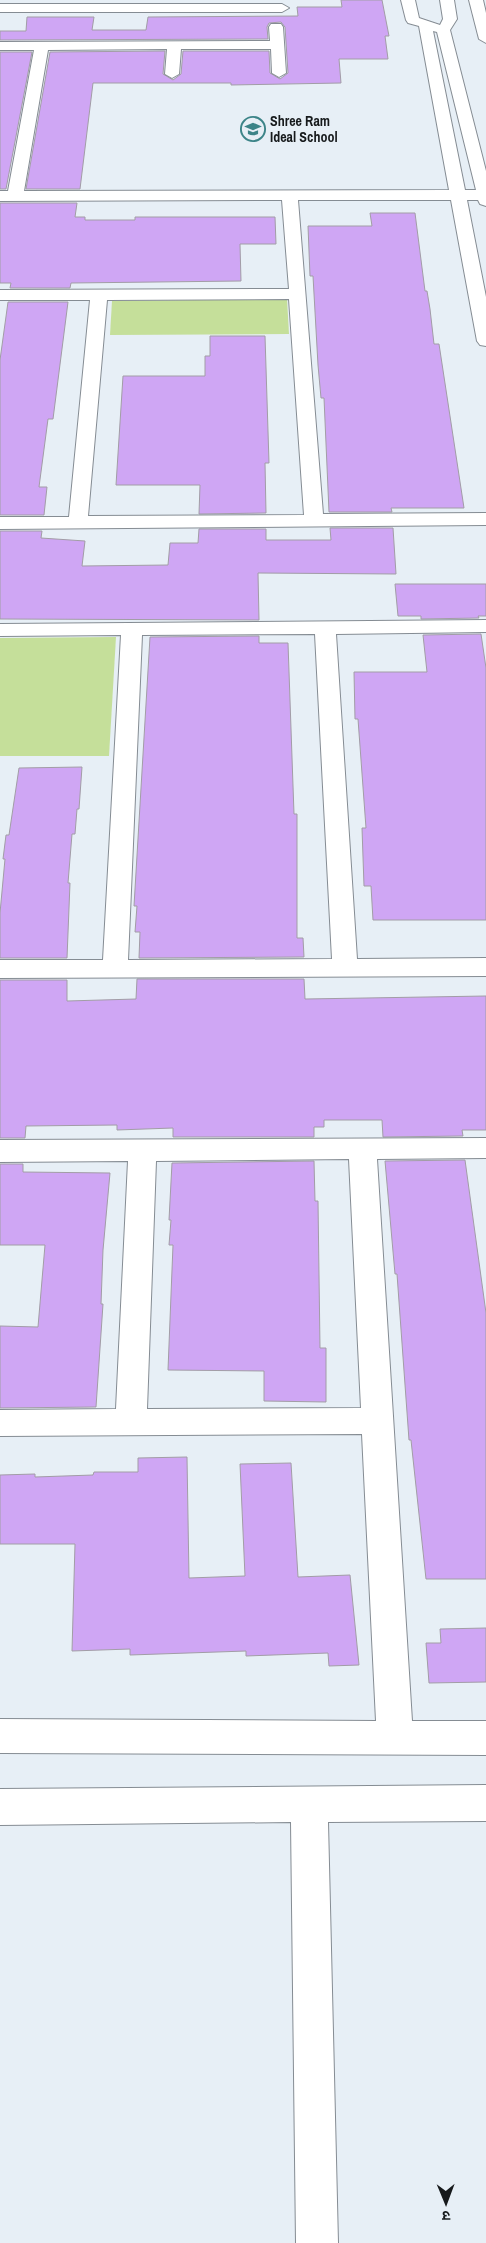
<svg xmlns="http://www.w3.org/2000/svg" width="486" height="2243" viewBox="0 0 486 2243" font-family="'Archivo Narrow','Noto Sans Devanagari',sans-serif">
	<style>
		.green { fill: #c5df9a }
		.building { fill: #cfa6f4; stroke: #a29da6 }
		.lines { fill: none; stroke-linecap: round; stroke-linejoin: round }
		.minor-casing { stroke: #858c93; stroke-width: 2 }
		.minor { fill: #fff; fill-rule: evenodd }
		.labels { text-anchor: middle; stroke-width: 4; stroke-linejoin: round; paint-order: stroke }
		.far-poi-label { font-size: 14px; font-weight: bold; fill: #171a1c; stroke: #e7eff6; text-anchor: start }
	</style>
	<rect width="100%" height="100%" fill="#e7eff6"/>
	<g class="green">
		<polygon points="287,299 289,334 110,335 112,301"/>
		<polygon points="116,637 109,756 0,756 0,638"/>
	</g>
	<g class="building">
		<polygon points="341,0 382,0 389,36 385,36 388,59 339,59 341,83 231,85 231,83 93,83 80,189 26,189 50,52 165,51 163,74 173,80 181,74 183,51 269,51 270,73 280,79 288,73 285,27 281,22 269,23 267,27 268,39 0,40 0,31 26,31 27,17 94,17 92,30 146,30 148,17 298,16 297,7 342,7"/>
		<polygon points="0,52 32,52 6,189 0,189"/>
		<polygon points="0,203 77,203 75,217 85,217 85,220 135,220 135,217 275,217 276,244 240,244 241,281 71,283 70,288 10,288 11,283 0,283"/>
		<polygon points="370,213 415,213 425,291 427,291 430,309 434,344 439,344 464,508 391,508 392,512 329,512 324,398 321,398 318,365 313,276 310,276 308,226 372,226"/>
		<polygon points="8,302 68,302 53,419 48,419 39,487 47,487 44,515 0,515 0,360"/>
		<polygon points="210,336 265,336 269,463 265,463 266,513 199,514 200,485 116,485 123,376 205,376 205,356 210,356"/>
		<polygon points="330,528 393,528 396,574 258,573 259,620 0,619 0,531 42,531 41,538 85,541 82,566 168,565 170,543 198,543 199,529 266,529 266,540 331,540"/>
		<polygon points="395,584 486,584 486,616 478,616 479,618 421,619 421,616 398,616"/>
		<polygon points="481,634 486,668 486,920 373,920 371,886 364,886 362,828 366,828 358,719 355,719 354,672 427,672 423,635"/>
		<polygon points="259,636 259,643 288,643 294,814 297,814 297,938 303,938 304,957 139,958 140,932 135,932 137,906 134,906 150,637"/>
		<polygon points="82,767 79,809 77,809 75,834 72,834 68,883 70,883 67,958 0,958 0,913 5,859 3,859 6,835 9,835 19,768"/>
		<polygon points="137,979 304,979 305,999 486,996 486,1130 462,1130 463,1136 383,1137 382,1120 324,1120 324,1127 314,1127 314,1137 173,1137 173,1128 117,1130 117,1125 26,1126 25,1138 0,1138 0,980 67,980 67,1001 136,999"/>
		<polygon points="465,1160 486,1313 486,1579 426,1579 411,1440 409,1440 397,1274 395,1274 385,1161"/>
		<polygon points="314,1161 315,1201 318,1201 320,1348 326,1348 326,1402 264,1401 264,1371 168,1370 173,1245 169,1245 171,1220 169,1220 172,1163"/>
		<polygon points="0,1164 23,1164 23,1172 110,1173 103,1250 101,1304 103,1304 96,1407 0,1408 0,1326 38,1327 45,1245 0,1245"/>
		<polygon points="187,1457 189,1578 245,1576 240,1464 291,1463 298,1577 350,1575 359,1665 329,1666 328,1653 246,1656 246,1651 130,1655 130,1649 72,1651 75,1544 0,1544 0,1475 35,1474 35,1477 93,1475 94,1472 138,1472 138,1458"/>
		<polygon points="486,1628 486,1682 429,1683 426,1643 441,1643 440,1629"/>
	</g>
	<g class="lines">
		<defs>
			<g id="minor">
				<path d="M401,0H415L419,18L440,25L443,19L440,0H454L457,19L450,30L486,171V206L480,204L478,200H467L486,297V346L480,345L477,341L451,200H298L323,514L486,513V525L0,529V517H69L90,300H0V290L289,289L282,200L0,201V191H8L34,50H0V42L270,41L269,27L271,24H281L283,27L286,73L279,77L272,73L271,49H181L179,74L172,78L165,74L167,49L48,50L24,191L449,190L419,26L408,23L406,20ZM433,31L437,32L476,190H465ZM289,299L304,515L88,516L107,300Z"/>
				<polygon points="469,0 483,0 486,13 486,43 479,39"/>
				<polygon points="0,4 282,4 289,8 282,12 0,12"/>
				<path d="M486,620V632L336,634L357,959L486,958V976L0,978V960H103L121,635L0,636V624ZM315,634L332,959L128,960L142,635Z"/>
				<path d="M486,1138V1158L377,1159L412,1721H486V1755L0,1753V1719L376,1721L362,1434L0,1436V1410L116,1409L128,1161L0,1162V1140ZM349,1159L361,1408L147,1409L156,1161Z"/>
				<polygon points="486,1785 486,1821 328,1822 338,2243 296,2243 291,1822 0,1825 0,1789"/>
			</g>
		</defs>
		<use href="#minor" class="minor-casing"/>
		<use href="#minor" class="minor"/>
	</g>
	<defs>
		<symbol id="school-ring" viewBox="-11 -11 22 22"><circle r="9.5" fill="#e7eff6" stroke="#3c8488" stroke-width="1.5"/><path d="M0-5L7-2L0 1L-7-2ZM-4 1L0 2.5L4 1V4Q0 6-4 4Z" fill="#3c8488"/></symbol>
	</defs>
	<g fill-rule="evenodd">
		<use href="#school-ring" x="239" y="115" width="28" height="28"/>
	</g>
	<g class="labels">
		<g class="far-poi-label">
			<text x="270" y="126">Shree Ram<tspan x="270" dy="16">Ideal School</tspan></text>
		</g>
	</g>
	<g transform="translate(446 2203) rotate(179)" stroke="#e7eff6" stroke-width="4" paint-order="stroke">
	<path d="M0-4L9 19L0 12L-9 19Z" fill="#171a1c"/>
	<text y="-8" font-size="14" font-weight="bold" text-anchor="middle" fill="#171a1c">उ</text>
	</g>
</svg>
